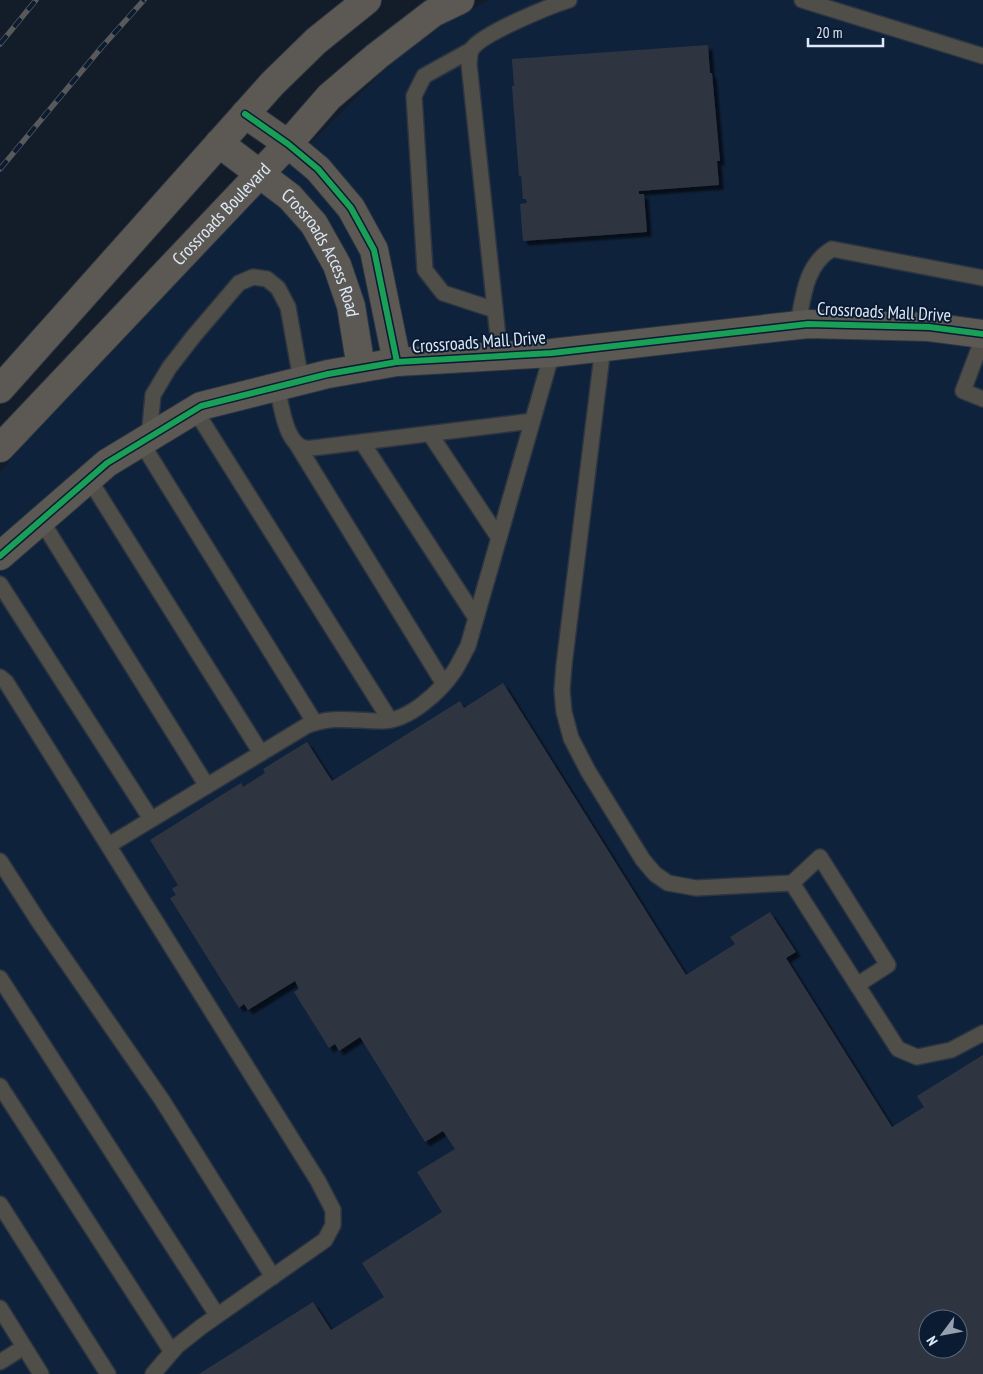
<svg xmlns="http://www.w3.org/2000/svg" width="983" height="1374" viewBox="0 0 983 1374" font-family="'PT Sans Narrow',sans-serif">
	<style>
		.built { fill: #0f223c; fill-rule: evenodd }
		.building { fill: #2f3641; fill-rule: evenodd; filter: url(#shadow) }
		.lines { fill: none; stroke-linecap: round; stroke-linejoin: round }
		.lane-casing { stroke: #2d3540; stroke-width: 18 }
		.secondary-casing { stroke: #2d3540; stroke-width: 30 }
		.lane { stroke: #504e49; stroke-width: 15 }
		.secondary { stroke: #5c5954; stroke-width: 28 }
		.rail-casing { stroke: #57595b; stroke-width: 5.5 }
		.rail { stroke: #0a1b32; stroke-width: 4; stroke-dasharray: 11; stroke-linecap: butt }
		.cycleway-casing { stroke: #0a1b32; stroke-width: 9 }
		.cycleway { stroke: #1a9f57; stroke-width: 6 }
		.labels { text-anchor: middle; stroke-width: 4; stroke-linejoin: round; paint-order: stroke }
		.street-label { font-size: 18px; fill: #dde8f8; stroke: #0a1b32 }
	</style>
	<defs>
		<filter id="shadow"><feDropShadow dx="4.5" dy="4.5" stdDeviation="1" flood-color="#0009"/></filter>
	</defs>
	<rect width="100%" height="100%" fill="#131c29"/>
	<path class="built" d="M489,0H983V1374H0V472L20,448L240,214L388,66L444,24ZM928,1319H958V1349H928Z"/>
	<g class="building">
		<polygon points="708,45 710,73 712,73 720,161 717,161 719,185 639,191 639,194 644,194 647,232 523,241 520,204 527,203 526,199 523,199 521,176 519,176 512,86 514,86 512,59"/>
		<path d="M503,683L686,975L735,944L730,937L770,912L796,952L786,958L892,1127L924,1107L917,1096L983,1055V1374H199L313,1302L331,1330L384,1297L362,1263L442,1212L417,1172L455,1149L443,1131L425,1142L360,1037L339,1051L335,1044L329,1048L294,992L299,989L295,981L248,1010L244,1004L239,1008L170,898L176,895L172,889L178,885L150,840L241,783L243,787L265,773L263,769L307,742L332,781L460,701L464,708ZM928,1319H958V1349H928Z"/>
	</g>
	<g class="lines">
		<defs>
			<g id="lane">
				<polyline points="802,0 983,56"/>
				<polyline points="471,50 424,76 414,96 425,270 443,293 495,310"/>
				<path d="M798,325C803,298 805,265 832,249L983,278"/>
				<polyline points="983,338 963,391 983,399"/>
				<polyline points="603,347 564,665 562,690 564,712 571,738 588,771 643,860 655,874 668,883 696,888 792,883 898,1049 917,1057 951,1050 983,1033"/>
				<path d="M500,356L469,64C470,60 469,53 472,49C481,34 550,6 569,0"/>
				<path d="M277,387C281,403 285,444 305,448C310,449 316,447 321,447L532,421"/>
				<polyline points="195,410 390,720"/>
				<polyline points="430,434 499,538"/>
				<polyline points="149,438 153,395 169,368 193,337 239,283 253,277 267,279 278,288 288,307 301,380"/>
				<polyline points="141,442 315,723"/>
				<polyline points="362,442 476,618"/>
				<polyline points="296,443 444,684"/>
				<polyline points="89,479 261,753"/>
				<polyline points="41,520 207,786"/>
				<polyline points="0,584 151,819"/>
				<polyline points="0,677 6,682 318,1181 333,1210 333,1225 325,1240 201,1327 177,1346 153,1374"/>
				<path d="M109,845L306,726C333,715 354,721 382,721C409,721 441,691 455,670C460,662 464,653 468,646L552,353"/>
				<polyline points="0,861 39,922 162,1100 273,1277"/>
				<polyline points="792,883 820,857 888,965 857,985"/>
				<polyline points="0,978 217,1315"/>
				<polyline points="0,1086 172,1352"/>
				<polyline points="0,1204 108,1374"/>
				<polyline points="0,1308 41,1374"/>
				<polyline points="0,1362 24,1347"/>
			</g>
			<g id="secondary">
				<polyline points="245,114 288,144 318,169 351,208 374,250 397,362"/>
				<path id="s1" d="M219,143L290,197L314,224L337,265L351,306L361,368"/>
				<polyline points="0,389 272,84 316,41 367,0"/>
				<path id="s2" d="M0,448L288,144L329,97L377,56L433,13L460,0"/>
				<polyline points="0,556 107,463 201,406 328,374 397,362 552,353 808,324 929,327 983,334"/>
			</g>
		</defs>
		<use href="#lane" class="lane-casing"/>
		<use href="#secondary" class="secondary-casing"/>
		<use href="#lane" class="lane"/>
		<use href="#secondary" class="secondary"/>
		<defs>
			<g id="rail">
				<polyline points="0,44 36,0"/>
				<polyline points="0,169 101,48 144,0"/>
			</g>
		</defs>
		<use href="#rail" class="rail-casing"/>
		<use href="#rail" class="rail"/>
		<defs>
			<g id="cycleway">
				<polyline points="245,114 288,144 318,169 351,208 374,250 397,362"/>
				<polyline points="0,556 107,463 201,406 328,374 397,362 552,353 808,324 929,327 983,334"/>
			</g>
		</defs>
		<use href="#cycleway" class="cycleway-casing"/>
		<use href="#cycleway" class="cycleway"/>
	</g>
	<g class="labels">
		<g class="street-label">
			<text dy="6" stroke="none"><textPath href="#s2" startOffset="322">Crossroads Boulevard</textPath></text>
			<text dy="6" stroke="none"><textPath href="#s1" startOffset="154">Crossroads Access Road</textPath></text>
			<text transform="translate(884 312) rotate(3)" y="6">Crossroads Mall Drive</text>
			<text transform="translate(479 342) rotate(-4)" y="6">Crossroads Mall Drive</text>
		</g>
	</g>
	<g transform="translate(943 1334) rotate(238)"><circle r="24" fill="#0a1b32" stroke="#5e6d81"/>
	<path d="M0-4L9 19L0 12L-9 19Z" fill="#96a1b0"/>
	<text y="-8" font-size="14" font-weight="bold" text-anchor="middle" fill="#dde8f8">N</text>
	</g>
	<path d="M808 38v8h75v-8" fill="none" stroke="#dde8f8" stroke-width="2.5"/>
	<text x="816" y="38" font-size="15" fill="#dde8f8" stroke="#0a1b32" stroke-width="4" paint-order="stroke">20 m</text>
</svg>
